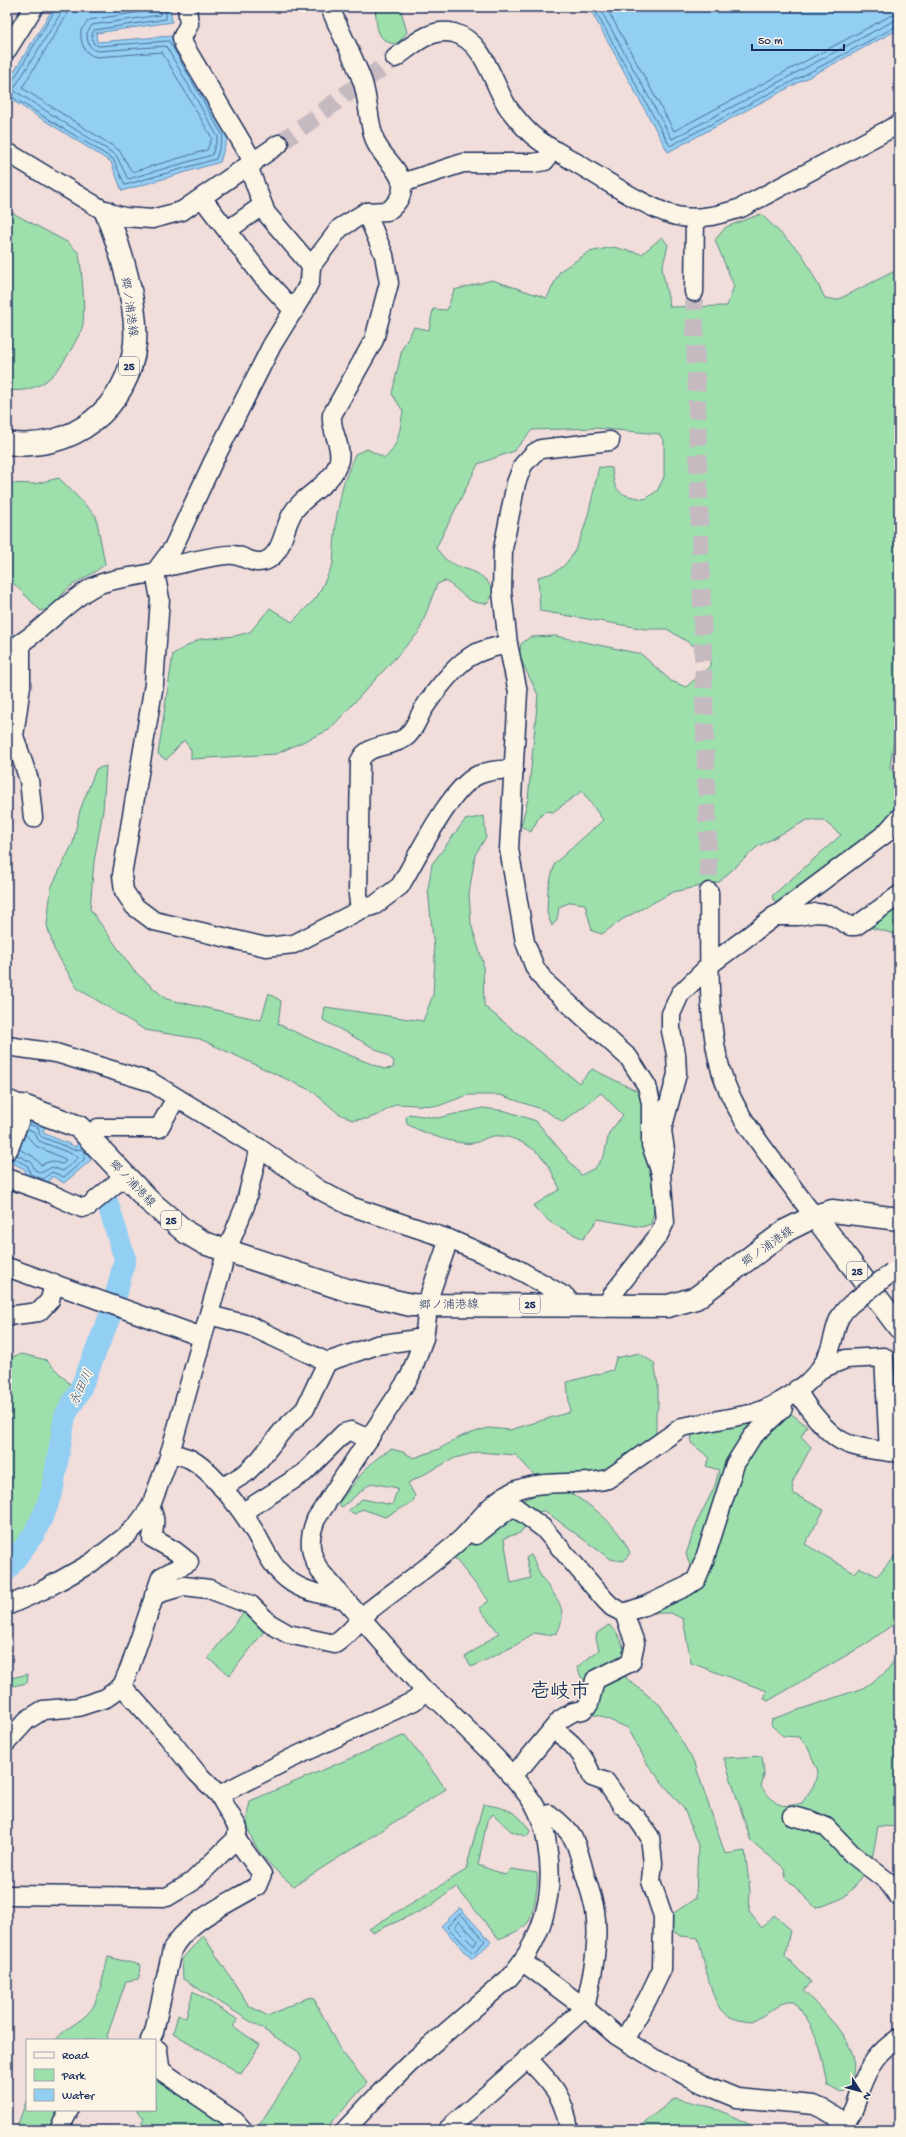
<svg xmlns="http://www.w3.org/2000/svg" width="906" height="2137" viewBox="0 0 906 2137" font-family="'Gochi Hand','Klee One',sans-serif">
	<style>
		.green { fill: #9de0ac; stroke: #5c8885 }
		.water { fill: #93cef3; stroke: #638eb7 }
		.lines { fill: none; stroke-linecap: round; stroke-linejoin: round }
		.shore { stroke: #4b6f9a; stroke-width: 1 }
		.river { stroke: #93cef3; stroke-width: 22 }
		.minor-tunnel { stroke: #c6bac1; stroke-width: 18; stroke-dasharray: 18 9; stroke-linecap: butt }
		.minor-casing { stroke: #1b2f5e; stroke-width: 21 }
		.major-casing { stroke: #1b2f5e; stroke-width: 25 }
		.minor { stroke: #fcf5e5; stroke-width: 18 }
		.major { stroke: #fcf5e5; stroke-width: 22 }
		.minor-bridge-casing { stroke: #1b2f5e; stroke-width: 21; stroke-linecap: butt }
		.minor-bridge { stroke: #fcf5e5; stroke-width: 18 }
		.labels { text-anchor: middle; stroke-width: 3; stroke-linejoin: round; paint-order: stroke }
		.shield { fill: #fcf5e5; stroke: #5e6a86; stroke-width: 1 }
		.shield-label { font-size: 11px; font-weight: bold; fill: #1b2f5e }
		.street-label { font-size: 12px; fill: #1b2f5e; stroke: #fcf5e5 }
		.water-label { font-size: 13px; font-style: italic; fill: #395783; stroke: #fcf5e5 }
		.town-label { font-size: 20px; font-weight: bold; fill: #1b2f5e; stroke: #fcf5e5 }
	</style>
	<rect width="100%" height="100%" fill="#f1ddda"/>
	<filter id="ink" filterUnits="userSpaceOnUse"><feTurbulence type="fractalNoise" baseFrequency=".025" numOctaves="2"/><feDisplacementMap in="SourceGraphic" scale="8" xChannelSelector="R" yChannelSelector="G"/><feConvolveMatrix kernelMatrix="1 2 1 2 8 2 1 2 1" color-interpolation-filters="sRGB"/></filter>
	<g filter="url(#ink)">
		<g class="green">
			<path d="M375,7H400L407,32L402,39L395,44C375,41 377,24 375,7Z"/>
			<path d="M7,210L67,242L79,253C82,273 85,305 83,324C82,331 76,340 73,346C58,374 41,394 7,390Z"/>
			<path d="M761,214L802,254L825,298L837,300L899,269V713L897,717L890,767L899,784V795L893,811L879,829L836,859L778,904L774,901L772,896L841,835L823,820H807L757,847L719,882L673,892L623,919L602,934L592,931L585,904L571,902L559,907L557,920L552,926L547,913L548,889L555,863L603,820L582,791L553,812L546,811L540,815L531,832L521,826L528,799L538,695L519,656L521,644L530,637L556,636L641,654L671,681L686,687L710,666V656L667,629H646L540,611L538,577C544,575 553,574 558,570C584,554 592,495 599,467L612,468C614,495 621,495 645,499L657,491L664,477V441L659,434L595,428L532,430L514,451L478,464L436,548C439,551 441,555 444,558C461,572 484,567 494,593L488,603C468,606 461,590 445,581L437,584L419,632L329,730L276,754L191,759V750L184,740L166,760L158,754L173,654L200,639L235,636L250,632L270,608L292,622L317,597L333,564L336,520L343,485L355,454L367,449L385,458C399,445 400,429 403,411L392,394L402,349L414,327L429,330L433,309L447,310L454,290L492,280L547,298L560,271L589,252L613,247L642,254L662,237L668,245L662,269L670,307L727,306L734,286L715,240L726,227Z"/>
			<path d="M59,478L96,516L105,564C95,573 85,577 74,584C60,592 58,607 41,611L7,577V483L34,484Z"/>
			<path d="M106,766L103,811L94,862L90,909L134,971L166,999L261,1020L269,993L281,1001L278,1024L319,1043L384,1069L393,1068L394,1061L385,1054L323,1020L325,1007L423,1021L433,995L435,959L428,889L432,864L465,820L484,816L486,837L475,855L469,894L471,924L483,962L484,1006L579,1083L592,1069L641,1093C644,1108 643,1123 644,1139C645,1167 660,1197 651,1224L642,1227L598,1219L583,1239L550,1222L533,1206L560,1189C554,1177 548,1162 538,1153C527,1143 507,1134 493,1136C486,1137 480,1142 474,1143C458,1146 420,1132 407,1124L406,1118L409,1114L437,1118L483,1108L506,1111L536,1121L581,1175L595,1168L604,1156L609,1133L623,1115L601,1093L563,1122L544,1110L500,1095H468L438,1106L396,1104L380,1114L367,1119L352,1120L338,1113L312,1091L200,1039L145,1030L77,988L54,949L47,925L51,888L73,843L80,810L96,769Z"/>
			<polygon points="899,903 899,935 865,926"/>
			<path d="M639,1353L654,1363L658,1385V1407L656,1413V1432L651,1441L605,1472L565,1474L547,1478L536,1477L516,1455L478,1452L455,1458L408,1483L415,1496L413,1502L385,1517L362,1509L355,1514L348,1511L362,1499L392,1505L398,1488L371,1483L342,1507L338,1504C354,1484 368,1461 391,1449L403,1452L414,1458L439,1449L462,1436L488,1428L510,1430L570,1412L567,1382L613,1370L616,1358Z"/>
			<polygon points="22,1354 46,1360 73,1387 54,1444 49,1485 43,1507 32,1532 7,1563 7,1358"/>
			<polygon points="789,1412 807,1426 801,1436 811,1447 792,1483 794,1494 824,1510 805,1544 854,1573 859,1567 877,1576 899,1551 899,1620 866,1644 768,1701 764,1699 767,1691 691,1663 683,1619 671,1613 652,1613 697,1586 686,1554 698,1520 715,1486 719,1470 706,1466 710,1458 691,1443 692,1433"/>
			<path d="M568,1492C593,1506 619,1526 630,1553L624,1561L610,1559L545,1511L531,1512L521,1501L541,1493Z"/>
			<path d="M515,1515L526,1525L520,1533L504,1538L511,1583L531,1578L526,1558L531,1555C535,1562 538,1571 542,1578C555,1597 570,1608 557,1633L547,1635L534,1633L516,1645L472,1667L465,1657L499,1633L479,1608L489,1601L453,1556L464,1546L478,1542Z"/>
			<polygon points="243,1613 265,1630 230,1675 208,1658"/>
			<path d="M609,1625C627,1639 624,1657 626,1678L660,1705L695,1764L725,1854L745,1851L750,1891L749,1912L762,1928L774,1915L790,1929L785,1956L811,1982L804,1991C820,2009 841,2027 851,2050C856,2061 853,2076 851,2087L841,2093L828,2086C822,2050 817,2029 793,2001H787L752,2022C741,2021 729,2019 721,2010C712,2001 702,1952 698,1938L681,1936L671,1930V1915L696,1898L698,1845L684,1809L648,1765L628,1728L600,1716L588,1714L596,1689L581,1677L577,1667L599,1650L596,1638L597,1633Z"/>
			<path d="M899,1654V1827L878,1826L872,1860L855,1886L843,1898L823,1906L815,1907L786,1878L784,1868L751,1841L724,1758L762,1756L764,1774L761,1787C777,1805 778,1809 802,1803L814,1785L818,1771L807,1746L799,1737L783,1736L771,1725L772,1719L863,1688L885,1673Z"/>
			<polygon points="28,1674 27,1683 7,1687 7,1679"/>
			<path d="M405,1735L446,1789L294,1886C274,1870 252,1850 247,1823C246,1816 249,1808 250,1801Z"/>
			<path d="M483,1804C507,1809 516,1809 530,1831L527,1837L511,1831L493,1814L487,1821L478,1865L505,1875L511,1869L537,1873C539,1884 534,1911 529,1921C524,1930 508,1935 499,1939L456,1887L429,1907L374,1932L369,1929L466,1870Z"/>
			<polygon points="203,1935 249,2006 268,2016 301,2000 313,1997 339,2048 367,2083 325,2130 256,2130 302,2059 299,2052 183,1979 182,1959"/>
			<path d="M108,1957L140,1965L139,1979L126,1981L107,2036L109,2040H56C65,2027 81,2023 91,2010C98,2002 105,1969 108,1957Z"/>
			<polygon points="193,1991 238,2020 233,2026 260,2045 241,2074 173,2033 178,2015 186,2018"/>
			<polygon points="155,2078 199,2103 233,2130 138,2130 144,2118 136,2110 155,2110"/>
			<polygon points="675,2098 715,2108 755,2127 755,2130 638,2130 646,2121"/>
			<polygon points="27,2099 27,2110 64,2110 54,2130 16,2130"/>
		</g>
		<g class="water">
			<polygon points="54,7 170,7 172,22 96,33 97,42 171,36 228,136 220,162 122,191 111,162 7,97 7,83"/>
			<polygon points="589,7 899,7 899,29 668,152"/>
			<polygon points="7,1111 45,1126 43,1133 76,1147 78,1141 91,1152 88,1156 91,1160 64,1183 52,1176 47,1185 23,1175 26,1170 7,1160"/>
			<polygon points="460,1908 491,1942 472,1959 441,1926"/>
		</g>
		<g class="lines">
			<g class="shore">
				<path d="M62,7L61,13L13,90L116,155L128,179L212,155L218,137L166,46L98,51C89,50 87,41 87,33L92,25L160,15L161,7"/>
				<path d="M68,7L66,16L22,88L119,150L132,172L207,150L212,138L162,52L97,57C84,55 80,43 81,30L89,20L153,10L155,7"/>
				<polyline points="593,7 670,146 899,25"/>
				<polyline points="599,7 672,139 893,21 899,20"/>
				<polyline points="606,7 674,131 890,16 899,14"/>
				<polyline points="7,85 12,82 57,7"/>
				<polyline points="7,94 113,159 125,185 216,159 223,136 169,41 98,46 93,43 92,34 94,30 166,19 166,7"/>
				<polyline points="19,1149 34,1157 41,1165 51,1161 62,1164 66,1161 65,1159 36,1146 25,1134"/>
				<polyline points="17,1155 31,1162 35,1170 41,1173 52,1167 63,1171 78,1158 77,1156 39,1141 33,1131 27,1129"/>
				<polyline points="13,1158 28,1166 30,1174 43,1179 52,1172 64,1177 84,1160 85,1153 81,1149 74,1150 42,1137 39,1134 39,1128 29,1124"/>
				<polygon points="461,1914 485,1941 473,1953 447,1927"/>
				<polygon points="459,1921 477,1940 474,1946 455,1927"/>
			</g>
			<polyline class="river" points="7,1570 34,1534 46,1509 53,1487 65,1416 80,1390 112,1311 125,1259 106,1198"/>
			<g class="minor-tunnel">
				<polyline points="279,144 395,58"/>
				<polyline points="694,292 709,892"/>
			</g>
			<defs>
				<g id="minor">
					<polyline points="187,7 189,24 182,38 184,45 254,163"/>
					<polyline points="7,50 34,7"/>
					<path d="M395,58C412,46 430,27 454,33C486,42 492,84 509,109C517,119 526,131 536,138C547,147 562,154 575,162C600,177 655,214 682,217C702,220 722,214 741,208L899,124"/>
					<polyline points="7,152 106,212 124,217 152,219 182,211 279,144"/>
					<polyline points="248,166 266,213 311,266"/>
					<polyline points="402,183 463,163 533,163 545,161 553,149"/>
					<polyline points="202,198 262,276 294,311"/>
					<polyline points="228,230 263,205"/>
					<polyline points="694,292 695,218"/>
					<polyline points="610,441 541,449 534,453 523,465 516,483 503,549 502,592 508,644 518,692 509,849 525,942 535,968 546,983 629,1058 647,1086 651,1103 651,1145 661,1173"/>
					<path d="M160,567H167C180,564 223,553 233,555C245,556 252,565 265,561C283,554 283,529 292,514C303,494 334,485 339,460C342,444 330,431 332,415L374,340L389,283L384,255L366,212"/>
					<path d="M155,572L160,599L154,684L122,875L124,891L134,906L154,921L266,947L294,944L360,910L375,905L400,886C417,858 449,789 478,775C490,770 501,769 514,770"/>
					<polyline points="21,643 21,686 14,736 29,780 33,818"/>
					<path d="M7,651C40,635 62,604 93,587C112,577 135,578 155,572L173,548L212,464L272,345L304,293L310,281L311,266L340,228L366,212L388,211C397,204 403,196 402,185C400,169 383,158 376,143C368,124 369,103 363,83C354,57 340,33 330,7"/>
					<path d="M709,892C710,946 706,1020 721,1071C734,1114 762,1145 787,1180C797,1192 804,1205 815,1216"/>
					<path d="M360,910L358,895L360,761C367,743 392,748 406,737C415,730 418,717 424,708C433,694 454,667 468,658C480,650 494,647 508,644"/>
					<polyline points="774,916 798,916 816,913 829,914 850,926 856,926 899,895"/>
					<polyline points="7,1046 56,1053 151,1082 259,1148 318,1189 350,1206 449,1239 514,1267 566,1297 572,1307"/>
					<polyline points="7,1099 23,1106"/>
					<polyline points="87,1135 98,1128 159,1128 176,1098"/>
					<polyline points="7,1178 49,1193 82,1208 89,1206 126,1175"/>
					<polyline points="7,1267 202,1337"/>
					<polyline points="606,1307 612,1295 658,1236 665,1222 661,1173 665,1150 662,1130 677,1074 676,1054 671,1031 671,1014 680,994 711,964 885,834 899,818"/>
					<polyline points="209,1315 248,1325 327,1362 377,1345 424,1338"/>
					<polyline points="7,1316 39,1312 50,1300 54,1283"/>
					<polyline points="821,1369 846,1359 884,1357 889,1452"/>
					<path d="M797,1389C804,1405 828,1435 844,1442C857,1449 884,1451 899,1453"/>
					<path d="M170,1452C177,1455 184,1456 190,1459C212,1470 244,1513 256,1534C265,1550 272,1567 287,1579C303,1592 324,1595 344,1599"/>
					<polyline points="222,1488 246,1473 260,1459 283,1430 305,1409 327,1362"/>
					<polyline points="243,1512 304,1473 344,1433 351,1431 369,1439"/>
					<polyline points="476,1535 508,1510 515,1507 543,1528 605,1600 612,1607 624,1613 635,1643 631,1662 595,1680 589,1704 583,1710 573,1712 561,1719 523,1765 510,1775"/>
					<path d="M154,1595L184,1586L209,1589L251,1605L269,1623L288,1634L335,1644C349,1635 358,1621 370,1610C401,1585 435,1564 463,1537C479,1521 491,1501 512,1492C542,1478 578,1487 608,1479L682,1427L755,1413C784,1402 818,1382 829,1352C837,1332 833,1320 851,1304"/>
					<polyline points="7,1606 43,1590 91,1563 127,1535 138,1524 150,1508 168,1460 227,1250 245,1206 259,1148"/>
					<polyline points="624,1613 647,1605 687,1586 696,1580 704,1561 735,1464 752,1437 783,1408"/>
					<path d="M122,1686L130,1667L161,1577L189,1562L175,1551L152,1538C154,1527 157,1518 150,1508"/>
					<path d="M553,1730C571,1740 586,1757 592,1777L606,1782L622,1805L637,1818L650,1837L653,1863L651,1881L663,1916L662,1969L647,2000L624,2040"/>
					<polyline points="7,1742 27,1720 43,1710 78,1707 106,1698 122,1686 168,1737 197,1773 219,1795 238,1828 236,1839 192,1882 167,1897 7,1895"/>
					<polyline points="219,1795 290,1759 414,1701 425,1691"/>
					<polyline points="792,1816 812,1821 826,1827 852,1854 887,1881 899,1897"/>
					<path d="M523,1962L585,2008L616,2035L658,2061L703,2084L737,2098L814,2105C827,2110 841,2119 850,2130"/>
					<path d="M150,2040L154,2032L172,1950C186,1921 230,1903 257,1886L262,1874L236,1839"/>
					<polyline points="155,2048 158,2050 160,2067 163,2072 235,2121 243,2130"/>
					<path d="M527,2058C551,2083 564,2095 569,2130"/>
					<path d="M844,2123C854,2113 856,2102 860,2089C869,2065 878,2052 899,2038"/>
					<polyline points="59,2130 69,2110"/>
					<path d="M345,2130L381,2092L409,2064L508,1979C542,1941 556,1895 547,1845C545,1828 540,1811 529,1797C505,1764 471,1734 442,1704L425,1691L320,1571C309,1553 308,1539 316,1519L410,1376L424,1338L430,1294L449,1239"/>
					<path d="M447,2130L585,2008C592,1977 600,1943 595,1911C593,1899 589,1887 585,1875C576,1843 577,1835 549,1814L540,1817"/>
				</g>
				<g id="major">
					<path d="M7,443C71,453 129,408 135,343C138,305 120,247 106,212"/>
					<polyline points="7,1148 23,1106 79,1127 148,1200 187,1233 204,1243 347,1290 411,1305 668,1306 696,1298 787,1230 815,1216 832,1211 899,1219"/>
					<polyline points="815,1216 899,1327"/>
				</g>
			</defs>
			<use href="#minor" class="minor-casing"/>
			<use href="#major" class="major-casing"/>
			<use href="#minor" class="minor"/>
			<use href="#major" class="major"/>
			<defs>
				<polyline id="minor-bridge" points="851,1304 892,1272"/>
			</defs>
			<use href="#minor-bridge" class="minor-bridge-casing"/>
			<use href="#minor-bridge" class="minor-bridge"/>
		</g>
	</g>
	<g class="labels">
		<g class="shield">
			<rect x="119" y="357" width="20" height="18" rx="3"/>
			<rect x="161" y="1211" width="20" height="18" rx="3"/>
			<rect x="847" y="1262" width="20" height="18" rx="3"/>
			<rect x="520" y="1295" width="20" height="18" rx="3"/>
		</g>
		<g class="shield-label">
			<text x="129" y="370">25</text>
			<text x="171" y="1224">25</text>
			<text x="857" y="1275">25</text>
			<text x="530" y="1308">25</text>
		</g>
		<g class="street-label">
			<text transform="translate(130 307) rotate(82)" y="4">郷ノ浦港線</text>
			<text transform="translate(133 1183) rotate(46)" y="4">郷ノ浦港線</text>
			<text transform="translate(767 1246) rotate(-35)" y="4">郷ノ浦港線</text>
			<text transform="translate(449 1304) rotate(-1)" y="4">郷ノ浦港線</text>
		</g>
		<g class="water-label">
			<text transform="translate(80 1387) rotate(-65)" y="5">永田川</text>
		</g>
		<g class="town-label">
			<text x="560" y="1697">壱岐市</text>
		</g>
	</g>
	<rect width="906" height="2137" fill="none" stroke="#fcf5e5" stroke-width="24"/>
	<rect x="12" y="12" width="882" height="2113" fill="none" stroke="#1b2f5e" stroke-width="1.5" filter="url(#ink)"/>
	<rect x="26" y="2039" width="130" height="72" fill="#fcf5e5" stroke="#a2a6af"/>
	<rect x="34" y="2052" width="20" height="6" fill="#fcf5e5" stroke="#a2a6af"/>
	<text x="62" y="2059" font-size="12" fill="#1b2f5e">Road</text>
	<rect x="34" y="2069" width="20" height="12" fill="#9de0ac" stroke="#a2a6af"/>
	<text x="62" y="2079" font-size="12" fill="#1b2f5e">Park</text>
	<rect x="34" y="2089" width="20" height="12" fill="#93cef3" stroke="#a2a6af"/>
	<text x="62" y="2099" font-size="12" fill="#1b2f5e">Water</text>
	<g transform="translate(860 2091) rotate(126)" stroke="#fcf5e5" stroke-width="3" paint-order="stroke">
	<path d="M0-3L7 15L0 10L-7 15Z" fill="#1b2f5e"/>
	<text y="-6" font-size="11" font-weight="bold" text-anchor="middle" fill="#1b2f5e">N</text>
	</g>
	<path d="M752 44v6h92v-6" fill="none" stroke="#1b2f5e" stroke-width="2"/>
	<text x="758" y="44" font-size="12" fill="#1b2f5e" stroke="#fcf5e5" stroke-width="3" paint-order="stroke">50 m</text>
</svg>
